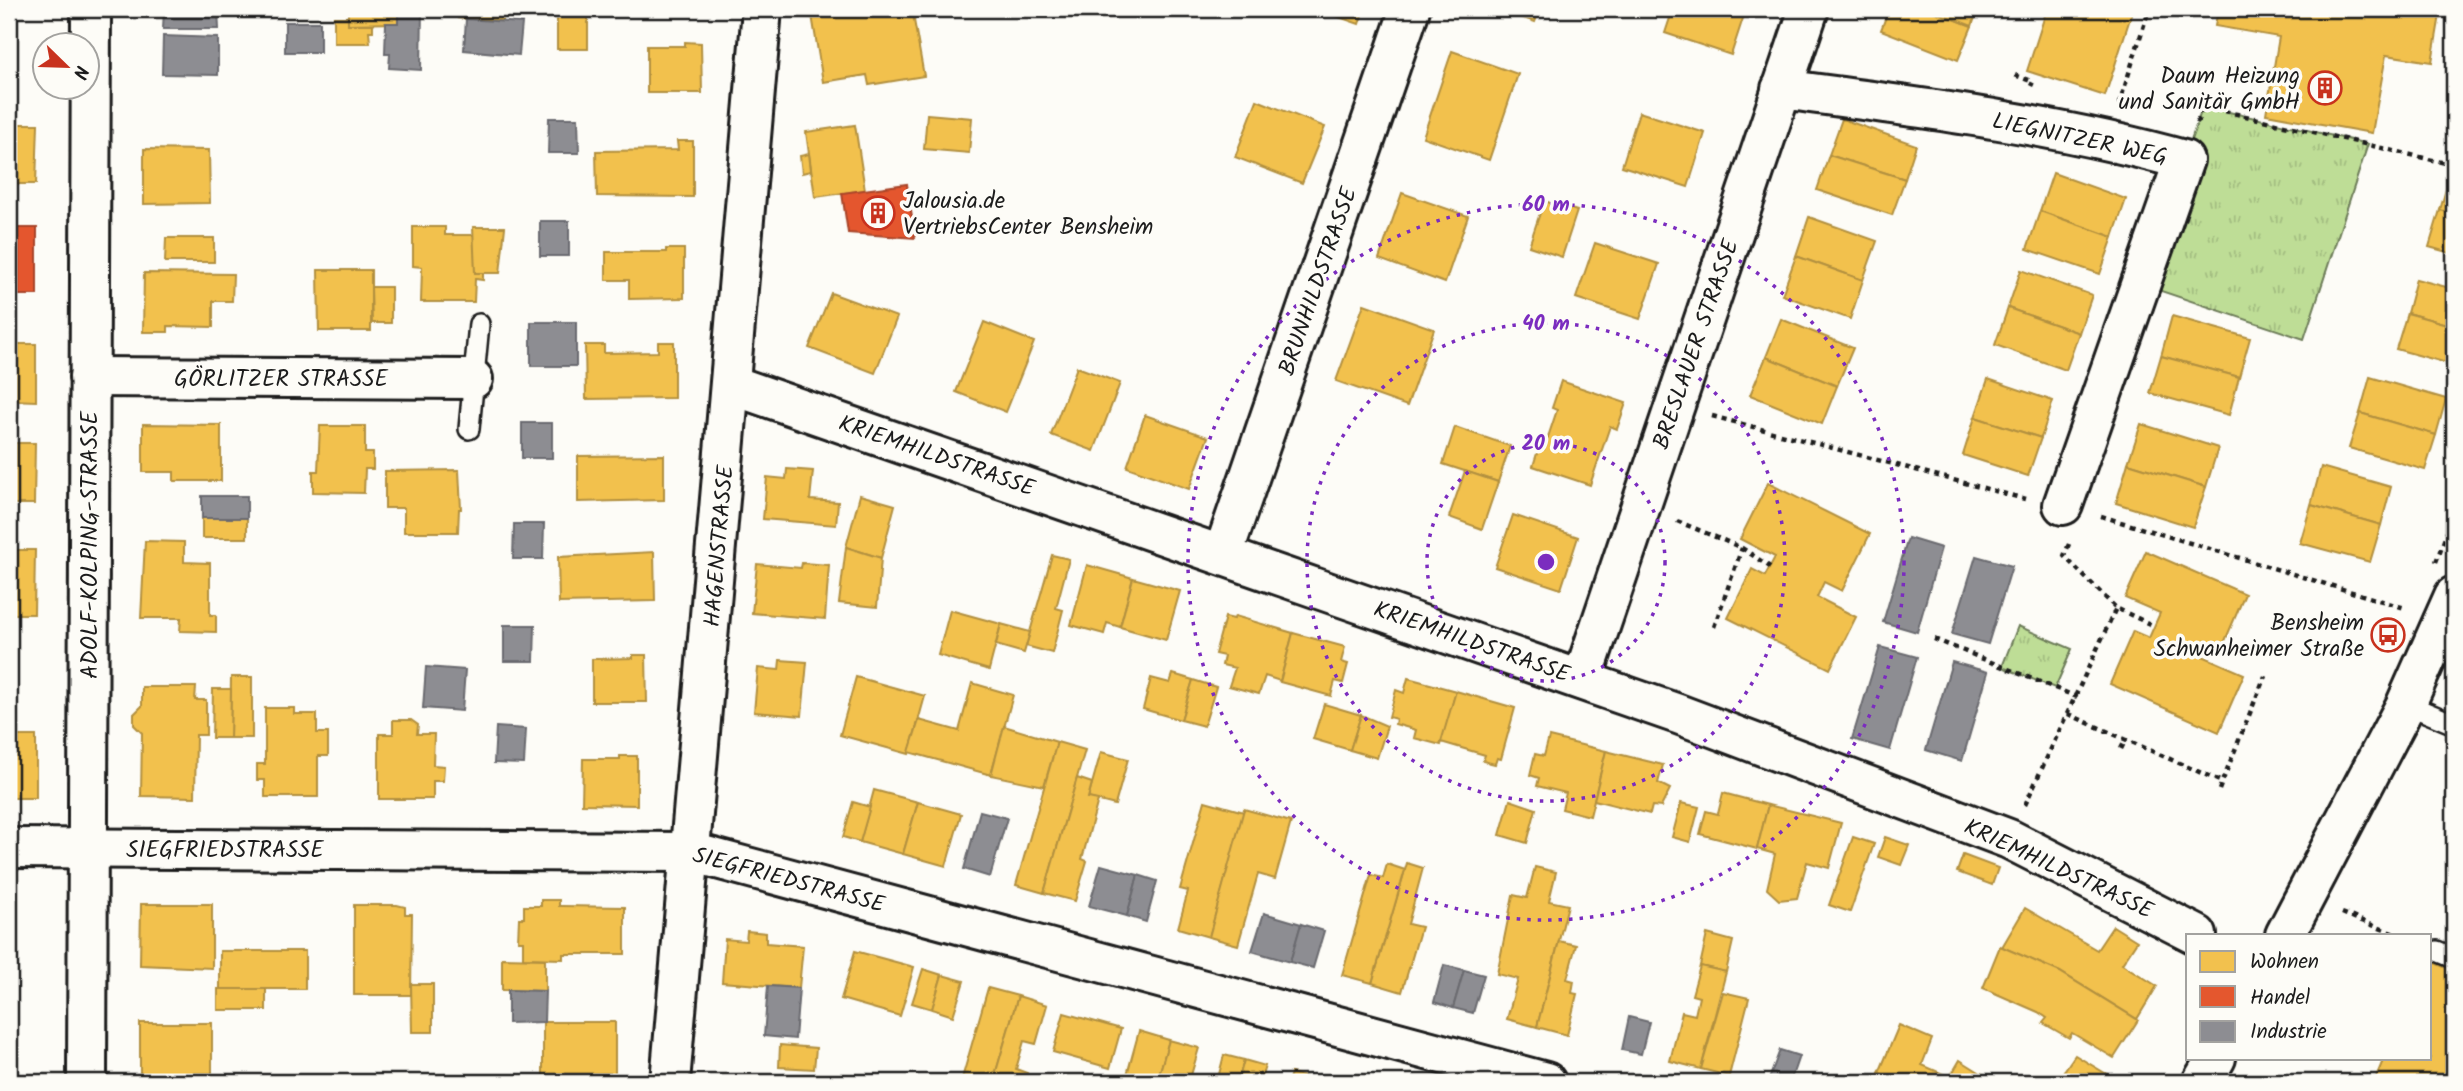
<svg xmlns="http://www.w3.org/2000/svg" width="2463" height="1091" viewBox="0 0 2463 1091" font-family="Kalam,sans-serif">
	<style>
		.park { fill: url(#park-tufts); stroke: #6d7c59; stroke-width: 2 }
		.homes { fill: #f2c14e; stroke: #b2903f; stroke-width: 2 }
		.shops { fill: #e4572e; stroke: #a84529; stroke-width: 2 }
		.industry { fill: #8d8d92; stroke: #6b6b6f; stroke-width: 2 }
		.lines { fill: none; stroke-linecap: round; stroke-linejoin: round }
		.service-casing { stroke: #1c1c1c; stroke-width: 24 }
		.minor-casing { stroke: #1c1c1c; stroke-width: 44 }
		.secondary-casing { stroke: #1c1c1c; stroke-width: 44 }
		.path { stroke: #1c1c1c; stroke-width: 4.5; stroke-dasharray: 5 5; stroke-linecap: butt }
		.service { stroke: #fdfcf7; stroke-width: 19 }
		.minor { stroke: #fdfcf7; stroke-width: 38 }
		.secondary { stroke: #fdfcf7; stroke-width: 38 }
		.ring { fill: none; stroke: #7b2cbf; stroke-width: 3.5; stroke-dasharray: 3.5 7 }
		.labels { text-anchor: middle; stroke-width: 7; stroke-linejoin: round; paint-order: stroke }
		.poi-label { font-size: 23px; fill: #1c1c1c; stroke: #fdfcf7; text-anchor: end }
		.street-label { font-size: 23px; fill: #1c1c1c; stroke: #fdfcf7 }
		.centre { fill: #7b2cbf; stroke: #fdfcf7; stroke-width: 3.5 }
		.ring-label { font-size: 21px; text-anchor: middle; font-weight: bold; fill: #7b2cbf; stroke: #fdfcf7; stroke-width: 7; stroke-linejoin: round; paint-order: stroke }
	</style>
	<defs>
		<pattern id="park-tufts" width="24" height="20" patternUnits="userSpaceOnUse" patternTransform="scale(1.75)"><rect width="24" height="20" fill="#bedd96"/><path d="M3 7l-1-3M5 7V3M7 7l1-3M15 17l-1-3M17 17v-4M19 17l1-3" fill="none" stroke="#a3bd81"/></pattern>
	</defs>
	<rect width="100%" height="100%" fill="#fdfcf7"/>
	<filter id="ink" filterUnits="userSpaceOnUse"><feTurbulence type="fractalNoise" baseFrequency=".0143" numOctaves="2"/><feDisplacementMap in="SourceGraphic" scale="14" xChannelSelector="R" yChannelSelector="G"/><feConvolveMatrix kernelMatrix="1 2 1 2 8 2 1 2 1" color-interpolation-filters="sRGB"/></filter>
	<g filter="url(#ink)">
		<g class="park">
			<polygon points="2203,106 2368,144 2304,339 2140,284"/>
			<polygon points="2018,626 2072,649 2055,688 2002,667"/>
		</g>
		<g class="homes">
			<polygon points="348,9 398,9 398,23 348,24"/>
			<polygon points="458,9 503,9 503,21 458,18"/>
			<polygon points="811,9 912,9 924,76 869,85 867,75 823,82"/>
			<polygon points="1316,9 1364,9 1359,24"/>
			<polygon points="1497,9 1540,9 1535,22"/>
			<polygon points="1673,9 1746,9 1731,55 1665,33"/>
			<polygon points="1889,9 1928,9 1972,26 1958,60 1881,30"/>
			<polygon points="1928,9 1978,9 1972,26"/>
			<polygon points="2047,9 2133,9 2105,96 2027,71"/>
			<polygon points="2218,9 2441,9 2432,62 2386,55 2372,133 2266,114 2279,37 2215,26"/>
			<rect x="557" y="15" width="31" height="34"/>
			<polygon points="334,17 348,17 348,24 373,24 373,31 369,31 370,43 334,43"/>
			<polygon points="685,42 701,43 702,93 647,93 647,46 685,46"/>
			<polygon points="1452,51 1518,74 1489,160 1423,137"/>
			<polygon points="1257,100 1325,127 1302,183 1235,157"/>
			<polygon points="1639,112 1705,133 1688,187 1622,166"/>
			<polygon points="927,114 972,118 969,153 924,149"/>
			<polygon points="1842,119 1916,145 1905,179 1829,155"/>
			<polygon points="9,124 38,124 36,184 9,184"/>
			<polygon points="855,125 865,190 815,197 806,132"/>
			<polygon points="677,141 693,141 693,197 597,196 596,151 678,150"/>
			<polygon points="144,149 209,150 210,203 144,204"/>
			<polygon points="809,154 811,171 802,173 800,156"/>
			<polygon points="1829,155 1905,179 1892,215 1817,190"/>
			<polygon points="2451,172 2454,173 2454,214 2440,210"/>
			<polygon points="2053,173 2126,199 2113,237 2040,211"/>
			<polygon points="1402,193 1468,216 1445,283 1379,259"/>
			<polygon points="1544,201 1577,211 1562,257 1529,246"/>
			<polygon points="2440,210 2454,214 2454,254 2429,247"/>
			<polygon points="2040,211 2113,237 2100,274 2027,249"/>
			<polygon points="1809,217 1877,241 1863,280 1796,256"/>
			<polygon points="413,227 445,227 445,235 475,235 475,273 483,273 483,280 475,279 474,302 421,302 422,267 413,266"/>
			<polygon points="473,227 505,227 500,273 475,273"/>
			<polygon points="166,238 214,238 214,262 165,262"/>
			<polygon points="1595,243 1659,264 1640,319 1576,298"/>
			<polygon points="666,249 684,249 684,298 629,299 629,280 606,280 606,252 666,252"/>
			<polygon points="1796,256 1863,280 1850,319 1782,295"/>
			<polygon points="318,270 371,270 371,331 319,331"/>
			<polygon points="2021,270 2092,295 2079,333 2008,308"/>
			<polygon points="144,273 233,274 232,301 213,301 213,327 168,326 168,332 143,332"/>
			<polygon points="2416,279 2454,289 2454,326 2407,313"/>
			<polygon points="371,287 391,287 391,323 372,323"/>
			<polygon points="831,293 897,317 875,373 809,348"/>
			<polygon points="1364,304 1434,329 1407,406 1336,381"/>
			<polygon points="2008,308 2079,333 2066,370 1995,345"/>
			<polygon points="2407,313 2454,326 2454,365 2396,349"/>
			<polygon points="2172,316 2250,338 2239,377 2161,356"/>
			<polygon points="1781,319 1853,348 1837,386 1766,357"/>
			<polygon points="984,322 1034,342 1006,412 956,392"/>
			<polygon points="658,342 674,342 674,398 586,399 585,345 604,345 604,353 658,352"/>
			<polygon points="9,344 36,344 36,401 9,400"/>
			<polygon points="2161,356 2239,377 2229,415 2150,393"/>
			<polygon points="1766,357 1837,386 1822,424 1750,395"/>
			<polygon points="1077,367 1120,383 1094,451 1051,435"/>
			<polygon points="2370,377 2446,399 2436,435 2360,413"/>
			<polygon points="1988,379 2053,401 2041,438 1975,417"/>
			<polygon points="1561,381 1626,403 1617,429 1610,426 1590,485 1533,466 1539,447 1544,449 1557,410 1552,408"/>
			<polygon points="2360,413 2436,435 2425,470 2349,448"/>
			<polygon points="1145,415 1208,437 1189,489 1127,467"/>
			<polygon points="1975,417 2041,438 2028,476 1963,455"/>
			<polygon points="143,424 221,425 221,481 174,481 174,472 143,472"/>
			<polygon points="2141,424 2218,448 2206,487 2128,463"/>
			<polygon points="320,426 365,426 365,453 373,453 373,469 365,469 364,493 313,492 313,471 318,471"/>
			<polygon points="1455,427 1510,446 1498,482 1443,464"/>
			<polygon points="9,443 35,443 34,504 9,504"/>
			<polygon points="664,455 664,500 578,502 578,456"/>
			<polygon points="2128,463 2206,487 2193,527 2116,503"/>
			<polygon points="2321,467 2391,487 2381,525 2311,505"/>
			<polygon points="787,469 813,471 810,500 838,502 836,525 763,519 767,477 786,479"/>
			<polygon points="459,470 461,509 459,509 458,532 404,532 404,508 385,508 385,471"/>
			<polygon points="1465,471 1498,482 1482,529 1449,517"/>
			<polygon points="1768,483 1870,534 1842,591 1824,582 1817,597 1856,617 1830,669 1728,618 1752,569 1765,576 1775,557 1740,539"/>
			<polygon points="860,495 895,505 881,558 846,547"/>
			<polygon points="2311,505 2381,525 2370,562 2300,543"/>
			<polygon points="1513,515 1578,537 1561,589 1495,567"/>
			<rect x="202" y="518" width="45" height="20"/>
			<polygon points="145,541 184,542 184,562 210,563 210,615 216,615 216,632 180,631 181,618 141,618"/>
			<polygon points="846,547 881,558 877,607 839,603"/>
			<polygon points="9,550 35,550 34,614 9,614"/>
			<polygon points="2146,551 2245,594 2222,648 2205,640 2198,654 2244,674 2219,732 2110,684 2133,631 2149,638 2160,613 2125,598"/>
			<polygon points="654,552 655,601 559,603 558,557"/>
			<polygon points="1052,555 1069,559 1056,608 1063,610 1052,653 1026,646"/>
			<polygon points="802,563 829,565 825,619 752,613 757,564 801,568"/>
			<polygon points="1087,565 1133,578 1120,627 1107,623 1104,634 1071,625"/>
			<polygon points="1133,578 1180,591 1166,640 1120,627"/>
			<polygon points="950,610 1001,624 989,670 938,655"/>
			<polygon points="1235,616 1293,633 1280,681 1265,676 1259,694 1229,686 1235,668 1222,665 1224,656 1215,654 1225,617 1234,619"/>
			<polygon points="1001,624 1030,632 1024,653 996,645"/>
			<polygon points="1293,633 1345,647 1341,662 1348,664 1343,683 1335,681 1331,696 1280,682"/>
			<polygon points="633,655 646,655 647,702 592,702 592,659 633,658"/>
			<polygon points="780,660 807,662 802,716 754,712 758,668 779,670"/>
			<polygon points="1173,674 1193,680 1181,720 1143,709 1151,678 1170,683"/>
			<polygon points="231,677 252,677 252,738 230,738"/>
			<polygon points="856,677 925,696 909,754 840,735"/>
			<polygon points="1408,678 1456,691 1441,745 1414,738 1416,730 1395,724 1396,719 1389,717 1396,690 1404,693"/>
			<polygon points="1193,680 1216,687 1204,726 1181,720"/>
			<polygon points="972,683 1013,695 991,775 909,752 919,720 959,731"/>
			<polygon points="142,687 196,687 195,700 206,700 206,735 196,735 195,797 141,796 142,733 134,725 134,714 142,706"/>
			<polygon points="213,689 231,689 230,738 212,738"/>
			<polygon points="1456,691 1515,708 1501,759 1497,758 1495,764 1483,761 1485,755 1441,742"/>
			<polygon points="1324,704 1361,715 1350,750 1313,739"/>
			<polygon points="265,708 294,708 294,714 317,714 317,733 328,733 328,756 318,756 318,797 265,797 265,780 257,780 257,764 265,764"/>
			<polygon points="1361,715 1387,726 1377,758 1350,750"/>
			<polygon points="393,720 411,720 418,725 417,734 434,734 433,765 444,766 443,781 433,781 433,799 379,799 379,734 393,734"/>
			<polygon points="1004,726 1057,742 1044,786 991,775"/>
			<rect x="9" y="736" width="27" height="62"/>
			<polygon points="1549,737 1606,751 1590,816 1562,809 1566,793 1537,786 1539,778 1530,775 1535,754 1544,756"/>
			<polygon points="1057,742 1085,750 1044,893 1016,885"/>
			<polygon points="1606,751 1663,765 1658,783 1670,789 1661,807 1652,806 1650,814 1594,800"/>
			<polygon points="1101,752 1128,759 1115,805 1088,798"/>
			<polygon points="620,756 637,756 637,805 582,804 583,759 620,759"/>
			<polygon points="1077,778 1092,783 1088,798 1098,800 1082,859 1087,861 1075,901 1044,893"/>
			<polygon points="874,790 918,802 903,854 860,842"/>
			<polygon points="1723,793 1768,805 1757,849 1700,834 1706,811 1718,814"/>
			<polygon points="1510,800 1536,809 1527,843 1500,835"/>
			<polygon points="1205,801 1244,812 1209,937 1178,928 1188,891 1180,889"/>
			<polygon points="853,802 870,807 860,842 843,837"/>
			<polygon points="918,802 961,814 946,866 903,854"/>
			<polygon points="1681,803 1699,807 1690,842 1672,837"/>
			<polygon points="1768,805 1841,823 1829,868 1807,862 1797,898 1779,900 1767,889 1775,854 1757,849"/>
			<polygon points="1244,809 1291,822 1275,879 1258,874 1238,945 1209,937"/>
			<polygon points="1853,837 1874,844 1850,912 1829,905"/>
			<polygon points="1885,837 1909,845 1901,865 1878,857"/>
			<polygon points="1963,855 1998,868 1992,885 1957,872"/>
			<polygon points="1407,863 1423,868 1408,924 1421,927 1402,992 1372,983"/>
			<polygon points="1387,864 1405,870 1372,983 1342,975 1371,875 1383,878"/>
			<polygon points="1535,867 1556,872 1549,901 1568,905 1537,1027 1507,1019 1518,979 1497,974 1513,895 1527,898"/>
			<polygon points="541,900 559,900 559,906 562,906 625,907 625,954 563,954 563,959 523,958 523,941 518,941 519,918 524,918 524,906 541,906"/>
			<polygon points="141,904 212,904 212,968 140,965"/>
			<polygon points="354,905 397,905 405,907 405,914 412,914 411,995 354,995"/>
			<polygon points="2025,908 2097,950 2113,926 2137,941 2122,964 2157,986 2137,1019 2060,972 2002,947"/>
			<polygon points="747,931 766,933 766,943 803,946 799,988 722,982 725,939 746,941"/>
			<polygon points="1707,934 1733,941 1726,972 1700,966"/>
			<polygon points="1559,941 1576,945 1567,979 1574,981 1572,993 1577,994 1567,1035 1537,1027"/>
			<polygon points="2000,946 2060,972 2138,1020 2114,1058 2072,1033 2069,1038 2043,1023 2047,1018 2038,1012 1983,988"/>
			<rect x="220" y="951" width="85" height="38"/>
			<polygon points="855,951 914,967 900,1016 841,999"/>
			<polygon points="502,958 545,959 545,991 502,990"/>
			<polygon points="2430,961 2454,971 2454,1082 2374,1082 2384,1058 2430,1058"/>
			<polygon points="1700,966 1726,972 1701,1069 1670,1061 1682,1012 1695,1015 1699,997 1692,995"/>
			<polygon points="923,969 942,975 932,1009 912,1003"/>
			<polygon points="942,975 964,981 953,1016 932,1009"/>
			<polygon points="411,984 433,984 433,1032 412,1032"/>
			<polygon points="988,988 1018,996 993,1082 961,1082"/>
			<rect x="218" y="989" width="48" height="21"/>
			<polygon points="1723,992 1749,998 1729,1076 1701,1069"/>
			<polygon points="1018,996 1047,1005 1036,1044 1024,1041 1016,1069 1027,1073 1024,1082 993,1082"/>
			<polygon points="1064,1013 1121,1029 1110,1068 1053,1052"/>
			<rect x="543" y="1022" width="72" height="57"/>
			<rect x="140" y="1023" width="72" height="59"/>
			<polygon points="1899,1025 1932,1039 1922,1065 1950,1077 1947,1082 1901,1082 1879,1073"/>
			<polygon points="1139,1031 1169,1040 1157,1082 1125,1082"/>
			<polygon points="1169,1040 1199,1048 1189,1082 1157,1082"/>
			<polygon points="780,1045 816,1048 814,1069 779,1067"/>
			<polygon points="1224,1055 1244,1060 1238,1082 1217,1082"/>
			<polygon points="2075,1055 2118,1081 2117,1082 2081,1082 2064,1071"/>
			<polygon points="1244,1060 1265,1066 1260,1082 1238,1082"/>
			<polygon points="1960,1060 1995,1082 1947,1082"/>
			<polygon points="2064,1071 2081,1082 2057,1082"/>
			<polygon points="1291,1073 1321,1081 1321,1082 1288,1082"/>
		</g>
		<g class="shops">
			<polygon points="907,184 915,238 848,233 842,193"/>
			<rect x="9" y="228" width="28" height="67"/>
		</g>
		<g class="industry">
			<polygon points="164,9 218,10 219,29 163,29"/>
			<polygon points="398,9 422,9 421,70 389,68 390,54 385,54 386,23 398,23"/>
			<polygon points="558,9 588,9 588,15 557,15"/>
			<polygon points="466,19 522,23 519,55 464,50"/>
			<rect x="285" y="22" width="35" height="30"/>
			<polygon points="163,36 218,38 218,75 162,74"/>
			<polygon points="549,118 578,118 579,153 548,153"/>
			<rect x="540" y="221" width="29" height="35"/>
			<rect x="531" y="322" width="45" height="44"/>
			<rect x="522" y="423" width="30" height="35"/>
			<rect x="202" y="496" width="45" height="22"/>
			<polygon points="514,524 544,524 543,559 513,559"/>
			<polygon points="1908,538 1941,548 1917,632 1883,622"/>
			<polygon points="1976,556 2012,566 1988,644 1952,634"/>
			<polygon points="504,625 535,625 534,661 504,661"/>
			<polygon points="1880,647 1917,657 1890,750 1852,739"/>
			<polygon points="1952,662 1988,672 1962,761 1926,750"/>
			<polygon points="426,667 465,670 462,711 423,708"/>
			<polygon points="496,727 526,729 524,764 494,763"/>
			<polygon points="980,811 1007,818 990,877 964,869"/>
			<polygon points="1101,865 1138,875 1127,916 1089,906"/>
			<polygon points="1138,875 1157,881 1146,922 1127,916"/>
			<polygon points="1264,913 1301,924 1290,962 1252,951"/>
			<polygon points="1301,924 1324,931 1313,968 1290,962"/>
			<polygon points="1444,965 1464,970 1453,1008 1434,1002"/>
			<polygon points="1464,970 1484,975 1473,1013 1453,1008"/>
			<polygon points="768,986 799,988 795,1039 764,1036"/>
			<polygon points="508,990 545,991 544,1022 508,1023"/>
			<polygon points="1629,1017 1649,1022 1641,1054 1622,1050"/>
			<polygon points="1780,1050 1799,1056 1790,1082 1768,1082"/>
		</g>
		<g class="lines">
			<defs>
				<g id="service">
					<polyline points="469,429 479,324"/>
					<polyline points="2406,704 2454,724"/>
					<polyline points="2437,951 2454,958"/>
				</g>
				<g id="minor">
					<path d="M1781,89C1917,107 2051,123 2184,160L2063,505"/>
					<polyline points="89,377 473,379"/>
					<polyline points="732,385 1678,714 2009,839 2197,935"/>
					<polyline points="1223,554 1410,9"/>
					<polyline points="1582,680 1809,9"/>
					<polyline points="9,848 691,852 1546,1082"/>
					<polyline points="87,1082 91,9"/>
					<polyline points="670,1082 762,9"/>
				</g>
				<g id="secondary">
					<polyline points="2285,935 2406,704 2454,596"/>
					<polyline points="2202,1082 2216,1058"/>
				</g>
			</defs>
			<use href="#service" class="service-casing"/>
			<use href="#minor" class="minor-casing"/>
			<use href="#secondary" class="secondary-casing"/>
			<g class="path">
				<polyline points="2015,75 2033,82 2031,86"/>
				<polyline points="2119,105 2149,9"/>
				<polyline points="2197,123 2203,106 2454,165"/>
				<polyline points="1712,416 2025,499"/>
				<polyline points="2101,516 2405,608"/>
				<polyline points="1677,521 1742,548 1770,567"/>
				<polyline points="2069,544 2064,556 2116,608"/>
				<polyline points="2436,562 2454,513"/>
				<polyline points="1714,627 1742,548"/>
				<polyline points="1934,639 2077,697"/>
				<polyline points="2068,714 2222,782 2265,676"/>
				<polyline points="2121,749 2126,739"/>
				<polyline points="2219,790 2222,782"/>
				<polyline points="2025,805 2116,608 2154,626"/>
				<polyline points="2342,913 2397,935"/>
			</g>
			<use href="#service" class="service"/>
			<use href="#minor" class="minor"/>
			<use href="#secondary" class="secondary"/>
		</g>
	</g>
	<g class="ring">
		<circle cx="1546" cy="562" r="119"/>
		<circle cx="1546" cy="562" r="239"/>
		<circle cx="1546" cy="562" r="358"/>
	</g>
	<defs>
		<symbol id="building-ring" viewBox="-11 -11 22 22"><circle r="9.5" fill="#fdfcf7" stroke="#c8321e" stroke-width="1.5"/><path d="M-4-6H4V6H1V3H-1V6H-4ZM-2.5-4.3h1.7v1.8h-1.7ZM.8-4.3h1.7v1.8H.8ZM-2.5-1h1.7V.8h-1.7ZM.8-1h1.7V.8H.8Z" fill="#c8321e"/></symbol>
		<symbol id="bus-ring" viewBox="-11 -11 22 22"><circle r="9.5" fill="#fdfcf7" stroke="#c8321e" stroke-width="1.5"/><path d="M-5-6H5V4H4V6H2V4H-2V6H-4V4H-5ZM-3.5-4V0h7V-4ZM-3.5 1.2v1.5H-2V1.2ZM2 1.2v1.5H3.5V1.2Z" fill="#c8321e"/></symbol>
	</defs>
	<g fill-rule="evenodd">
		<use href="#building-ring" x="2306" y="69" width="38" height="38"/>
		<use href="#building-ring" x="859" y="194" width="38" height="38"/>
		<use href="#bus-ring" x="2369" y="616" width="38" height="38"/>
	</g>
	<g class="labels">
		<g class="poi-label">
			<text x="2300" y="83">Daum Heizung<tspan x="2300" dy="26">und Sanitär GmbH</tspan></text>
			<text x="903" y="208" text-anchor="start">Jalousia.de<tspan x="903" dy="26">VertriebsCenter Bensheim</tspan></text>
			<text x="2364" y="630">Bensheim<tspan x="2364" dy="26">Schwanheimer Straße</tspan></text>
		</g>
		<g class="street-label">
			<text transform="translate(2080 138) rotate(12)" y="8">LIEGNITZER WEG</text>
			<text transform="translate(1317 281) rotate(-71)" y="8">BRUNHILDSTRASSE</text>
			<text transform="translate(1695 344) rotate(-71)" y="8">BRESLAUER STRASSE</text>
			<text x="281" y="386">GÖRLITZER STRASSE</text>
			<text transform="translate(937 455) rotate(19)" y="8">KRIEMHILDSTRASSE</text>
			<text transform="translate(89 545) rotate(-90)" y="8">ADOLF-KOLPING-STRASSE</text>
			<text transform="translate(718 546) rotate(-85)" y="8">HAGENSTRASSE</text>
			<text transform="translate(1472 641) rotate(19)" y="8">KRIEMHILDSTRASSE</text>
			<text x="225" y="857">SIEGFRIEDSTRASSE</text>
			<text transform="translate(2059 868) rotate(25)" y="8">KRIEMHILDSTRASSE</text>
			<text transform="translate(789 879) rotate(15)" y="8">SIEGFRIEDSTRASSE</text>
		</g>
	</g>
	<circle cx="1546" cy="562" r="10" class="centre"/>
	<g class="ring-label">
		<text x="1546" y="211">60 m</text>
		<text x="1546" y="330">40 m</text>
		<text x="1546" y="450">20 m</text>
	</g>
	<rect width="2463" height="1091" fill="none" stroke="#fdfcf7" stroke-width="35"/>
	<rect x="18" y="18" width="2428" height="1056" fill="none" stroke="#1c1c1c" stroke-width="2.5" filter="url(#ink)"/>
	<rect x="2186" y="934" width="245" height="126" fill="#fdfcf7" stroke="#a3a29f" stroke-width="2"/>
	<rect x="2200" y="951" width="35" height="21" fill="#f2c14e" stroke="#a3a29f" stroke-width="2"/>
	<text x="2250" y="968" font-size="21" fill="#1c1c1c">Wohnen</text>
	<rect x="2200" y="986" width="35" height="21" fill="#e4572e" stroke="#a3a29f" stroke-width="2"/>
	<text x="2250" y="1004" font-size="21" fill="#1c1c1c">Handel</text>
	<rect x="2200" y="1021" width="35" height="21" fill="#8d8d92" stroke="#a3a29f" stroke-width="2"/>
	<text x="2250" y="1038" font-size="21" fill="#1c1c1c">Industrie</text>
	<g transform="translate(66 66) rotate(113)"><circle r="33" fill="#fdfcf7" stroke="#a3a29f" stroke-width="2"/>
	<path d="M0-5L12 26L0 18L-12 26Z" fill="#c8321e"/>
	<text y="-10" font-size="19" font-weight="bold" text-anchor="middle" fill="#1c1c1c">N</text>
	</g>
</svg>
